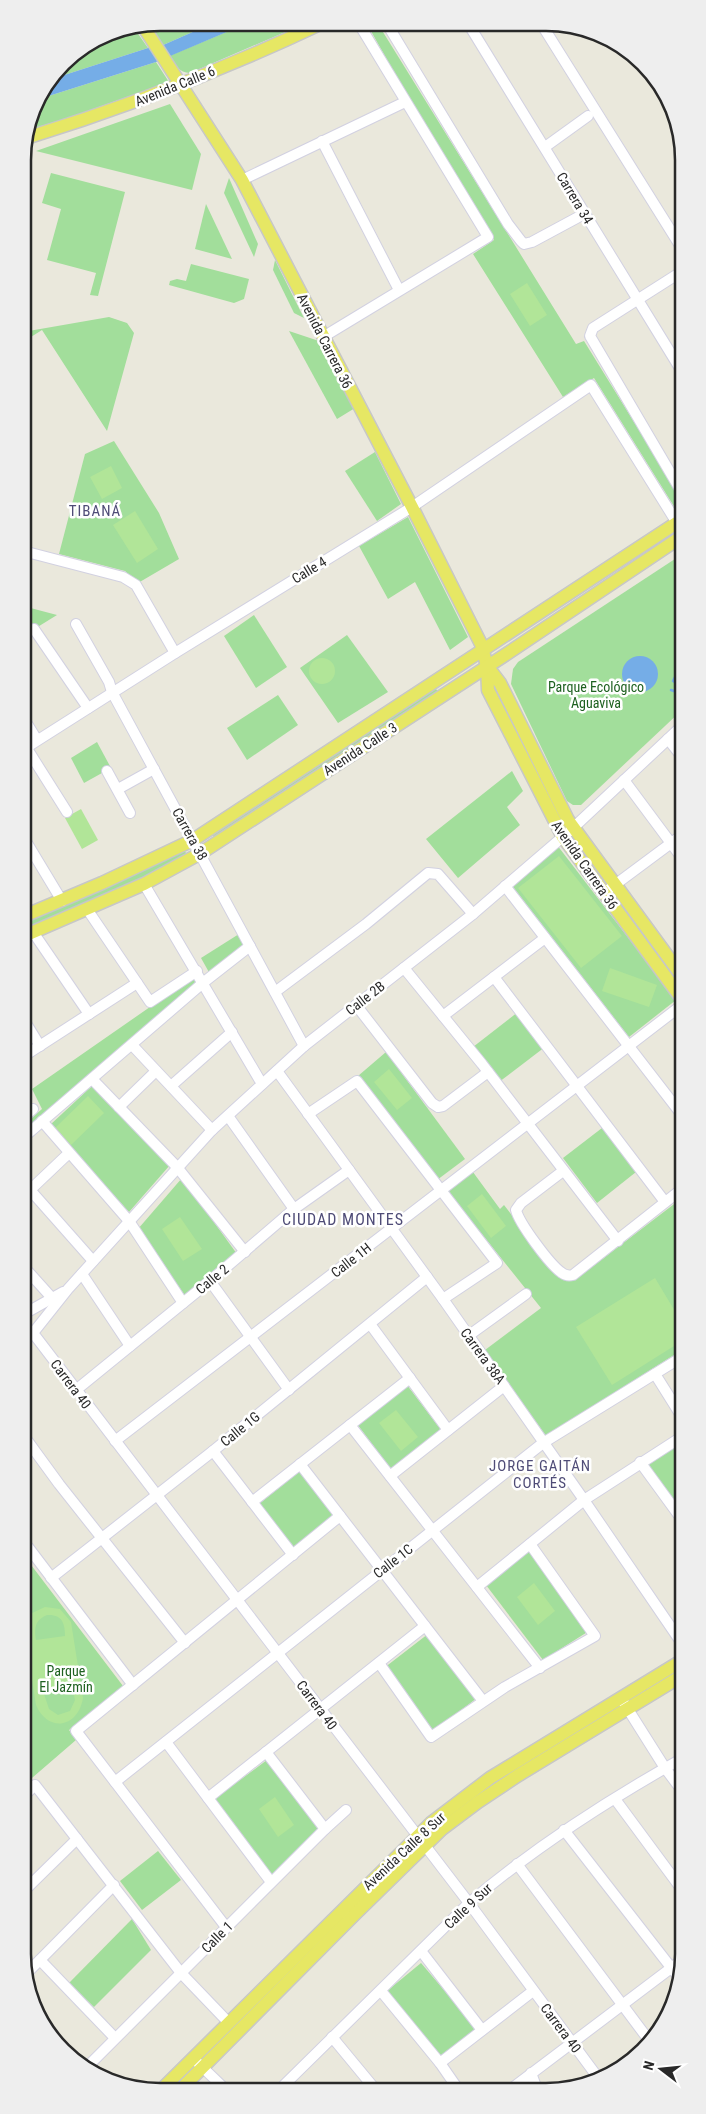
<svg xmlns="http://www.w3.org/2000/svg" width="706" height="2114" viewBox="0 0 706 2114" font-family="'Roboto Condensed',sans-serif">
	<style>
		.green { fill: #a2de9b }
		.pitch { fill: #b1e598; fill-rule: evenodd }
		.water { fill: #75ade7 }
		.lines { fill: none; stroke-linecap: round; stroke-linejoin: round }
		.stream { stroke: #75ade7; stroke-width: 2.5 }
		.minor-casing { stroke: #d2d1e1; stroke-width: 12 }
		.major-casing { stroke: #c7c7c7; stroke-width: 15 }
		.minor { stroke: #fff; stroke-width: 10 }
		.major { stroke: #e6e764; stroke-width: 12 }
		.labels { text-anchor: middle; stroke-width: 5; stroke-linejoin: round; paint-order: stroke }
		.street-label { font-size: 14px; fill: #292929; stroke: #fff }
		.park-label { font-size: 14px; fill: #1e6120; stroke: #fff }
		.neighbourhood-label { font-size: 15px; letter-spacing: 1px; fill: #4f4c77; stroke: #fff }
		.quarter-label { font-size: 16px; letter-spacing: 1px; fill: #4f4c77; stroke: #fff }
		.rim { fill: none; stroke: #292929; stroke-width: 2.5 }
	</style>
	<rect width="100%" height="100%" fill="#eae8dc"/>
	<g class="green">
		<polygon points="160,23 213,23 161,46 151,27 152,24"/>
		<path d="M248,23H306L190,73C179,73 175,64 169,56Z"/>
		<polygon points="367,24 378,24 576,344 584,341 681,498 681,505 675,508 594,378 563,397 473,254 494,240 400,83"/>
		<polygon points="134,28 148,48 52,79 69,57 90,44"/>
		<polygon points="156,62 169,82 71,117 28,130 36,100"/>
		<polygon points="170,104 201,154 192,190 36,151"/>
		<polygon points="51,173 125,192 98,296 90,295 96,273 47,260 61,209 42,203"/>
		<polygon points="229,178 258,244 254,257 224,193"/>
		<polygon points="206,204 232,259 195,249"/>
		<polygon points="275,260 304,318 294,313 273,270"/>
		<polygon points="191,264 249,279 244,299 234,303 169,285 170,281 177,279 186,281"/>
		<polygon points="109,317 127,323 134,333 107,431 42,330 23,342 23,332"/>
		<polygon points="289,331 319,341 355,408 337,419"/>
		<polygon points="114,441 159,513 179,559 138,583 125,571 59,554 85,454"/>
		<polygon points="375,452 401,504 377,521 345,471"/>
		<polygon points="408,517 468,637 450,650 415,582 388,599 359,546"/>
		<polygon points="681,555 682,710 581,805 573,805 567,801 511,684 513,669 518,662"/>
		<polygon points="23,606 57,615 23,636"/>
		<polygon points="254,615 287,667 256,688 224,636"/>
		<polygon points="347,635 388,692 338,723 300,668"/>
		<polygon points="436,689 439,693 215,838 212,834"/>
		<polygon points="278,695 298,725 247,760 227,728"/>
		<polygon points="97,742 111,768 84,783 71,758"/>
		<polygon points="512,771 523,791 507,807 520,825 458,878 426,839"/>
		<polygon points="557,845 676,1000 629,1037 513,887"/>
		<polygon points="184,850 188,856 142,880 24,932 24,923 137,874"/>
		<polygon points="239,934 245,945 210,974 201,958"/>
		<polygon points="196,975 201,980 24,1132 24,1125 42,1109 32,1089"/>
		<polygon points="518,1012 545,1047 499,1082 473,1047"/>
		<polygon points="386,1052 465,1159 437,1180 358,1076"/>
		<polygon points="92,1086 170,1165 129,1212 50,1125"/>
		<polygon points="602,1128 636,1172 597,1203 563,1158"/>
		<polygon points="470,1168 500,1209 504,1205 560,1277 569,1280 575,1280 682,1198 682,1350 546,1436 485,1350 541,1308 449,1193 448,1189"/>
		<polygon points="182,1178 237,1254 186,1297 138,1229"/>
		<polygon points="407,1385 441,1430 391,1469 357,1424"/>
		<polygon points="683,1441 683,1513 647,1465"/>
		<polygon points="300,1471 335,1516 294,1548 259,1504"/>
		<polygon points="530,1551 589,1631 543,1660 486,1585"/>
		<polygon points="25,1557 123,1686 69,1730 76,1740 25,1784"/>
		<polygon points="428,1634 477,1698 432,1732 384,1668"/>
		<polygon points="267,1760 320,1831 274,1877 213,1800"/>
		<polygon points="158,1851 181,1880 142,1910 120,1881"/>
		<polygon points="132,1919 151,1950 94,2007 69,1983"/>
		<polygon points="421,1963 477,2029 443,2058 387,1991"/>
	</g>
	<g class="pitch">
		<polygon points="527,283 547,315 530,326 510,294"/>
		<polygon points="111,466 122,488 102,499 90,477"/>
		<polygon points="135,511 158,549 137,563 113,525"/>
		<circle cx="322" cy="671" r="13"/>
		<polygon points="81,809 98,840 82,849 65,818"/>
		<polygon points="559,856 622,936 581,968 518,888"/>
		<polygon points="610,968 657,985 649,1007 602,991"/>
		<polygon points="389,1069 412,1098 397,1110 374,1082"/>
		<polygon points="88,1096 104,1113 71,1145 55,1128"/>
		<polygon points="482,1194 506,1226 491,1238 467,1206"/>
		<polygon points="180,1217 202,1249 183,1261 162,1229"/>
		<polygon points="655,1278 682,1323 682,1341 612,1385 576,1327"/>
		<polygon points="396,1410 418,1437 401,1451 379,1423"/>
		<polygon points="534,1583 555,1611 538,1625 517,1597"/>
		<path d="M45,1607L60,1609L71,1622L83,1698C78,1728 48,1733 36,1705L25,1636L26,1621L30,1614ZM47,1615C62,1614 65,1623 65,1636L36,1640C34,1628 35,1620 47,1615ZM73,1690L75,1700L70,1711L58,1715L49,1709L44,1694Z"/>
		<polygon points="275,1797 294,1825 278,1837 259,1809"/>
	</g>
	<g class="water">
		<polygon points="213,23 248,23 156,62 36,100 52,79 148,48 161,46"/>
		<circle cx="640" cy="674" r="18"/>
	</g>
	<g class="lines">
		<g class="stream">
			<polyline points="681,661 679,665 682,669"/>
			<polyline points="682,678 676,675 673,681 682,687"/>
			<polyline points="671,690 682,694"/>
		</g>
		<defs>
			<g id="minor">
				<polyline points="387,24 508,224 521,241 524,244 532,242 584,214"/>
				<polyline points="469,25 681,370"/>
				<polyline points="542,25 681,247"/>
				<polyline points="322,141 399,290"/>
				<polyline points="545,147 588,116"/>
				<polyline points="242,180 405,102"/>
				<polyline points="681,272 593,328 590,336 681,491"/>
				<polyline points="323,337 488,237 359,24"/>
				<polyline points="23,551 123,577 136,585 175,653"/>
				<polyline points="76,624 109,682 112,692 304,1046"/>
				<polyline points="34,629 88,708"/>
				<polyline points="24,719 37,740"/>
				<polyline points="668,739 682,757"/>
				<polyline points="26,747 67,812"/>
				<polyline points="24,749 175,653 412,507 591,385 677,523"/>
				<polyline points="107,771 130,813"/>
				<polyline points="624,780 682,858"/>
				<polyline points="118,789 154,769"/>
				<polyline points="24,838 62,901"/>
				<polyline points="144,884 262,1084"/>
				<polyline points="505,886 682,1115"/>
				<polyline points="604,893 682,835"/>
				<polyline points="87,909 150,1002 197,971"/>
				<polyline points="33,932 89,1014"/>
				<polyline points="404,968 482,1064 618,1241"/>
				<polyline points="494,977 665,1202"/>
				<polyline points="275,992 366,924 428,873 438,874 473,914"/>
				<polyline points="356,1005 432,1103 438,1107 443,1106 488,1072"/>
				<polyline points="443,1016 545,938"/>
				<polyline points="24,1020 40,1046"/>
				<polyline points="132,1045 212,1130"/>
				<polyline points="24,1056 137,983"/>
				<polyline points="277,1071 443,1299 584,1500 683,1645"/>
				<polyline points="92,1079 177,1167 245,1252"/>
				<polyline points="171,1086 232,1032"/>
				<polyline points="119,1107 156,1071"/>
				<polyline points="308,1114 357,1081 497,1263 443,1299"/>
				<polyline points="228,1116 294,1209"/>
				<polyline points="24,1117 33,1109"/>
				<polyline points="42,1121 129,1221 183,1303"/>
				<polyline points="24,1137 204,982 250,946"/>
				<path d="M563,1171L521,1203L516,1210C519,1223 550,1265 562,1273C566,1276 569,1276 573,1275L682,1189"/>
				<polyline points="24,1183 93,1261"/>
				<polyline points="30,1190 69,1153"/>
				<polyline points="24,1267 52,1298"/>
				<polyline points="82,1274 130,1346"/>
				<polyline points="210,1281 289,1390"/>
				<polyline points="24,1314 63,1292"/>
				<polyline points="370,1324 448,1430"/>
				<polyline points="468,1336 526,1294"/>
				<polyline points="655,1374 682,1417"/>
				<polyline points="76,1390 210,1281 294,1209 349,1170"/>
				<polyline points="350,1425 540,1668"/>
				<polyline points="24,1436 59,1484 185,1643"/>
				<polyline points="115,1441 682,1005"/>
				<polyline points="213,1451 293,1555"/>
				<polyline points="640,1462 683,1521"/>
				<polyline points="300,1464 483,1701"/>
				<polyline points="390,1476 504,1386"/>
				<polyline points="252,1502 410,1378"/>
				<polyline points="25,1543 133,1685"/>
				<polyline points="51,1578 213,1451 427,1277"/>
				<polyline points="477,1587 584,1500 683,1436"/>
				<polyline points="379,1663 431,1737 505,1687 595,1636 530,1544"/>
				<polyline points="624,1703 665,1768 683,1792"/>
				<polyline points="166,1742 271,1882"/>
				<polyline points="266,1752 325,1829"/>
				<polyline points="115,1782 543,1443 682,1357"/>
				<polyline points="25,1795 35,1785 181,1973 228,2022"/>
				<polyline points="208,1798 425,1626"/>
				<polyline points="615,1799 683,1891"/>
				<polyline points="564,1830 680,1979"/>
				<polyline points="517,1864 651,2043"/>
				<polyline points="25,1890 77,1839"/>
				<polyline points="226,1927 76,1731 340,1516"/>
				<polyline points="421,1951 482,2030"/>
				<polyline points="40,1960 115,2038"/>
				<polyline points="25,1975 114,1885"/>
				<polyline points="381,1991 440,2063 458,2089"/>
				<polyline points="332,2037 375,2089"/>
				<polyline points="197,2062 225,2089"/>
				<polyline points="440,2063 533,1991"/>
				<polyline points="89,2065 325,1829 346,1810"/>
				<polyline points="531,2073 537,2089"/>
				<polyline points="599,2079 469,1903 33,1333 68,1289 212,1130 304,1046 473,914 573,828 682,726"/>
				<path d="M280,2089L469,1903C535,1847 608,1800 683,1758"/>
				<polyline points="511,2089 683,1959"/>
			</g>
			<g id="major">
				<polyline points="143,26 242,180 412,507 481,644 487,666 488,690 563,837 682,999"/>
				<path d="M26,138C127,107 225,69 320,24"/>
				<polyline points="487,666 500,683 568,820 682,976"/>
				<polyline points="24,916 102,883 193,840 681,520"/>
				<polyline points="24,936 144,884 201,853 508,653 681,537"/>
				<polyline points="162,2089 431,1823 490,1778 683,1660"/>
				<polyline points="181,2089 355,1914 442,1829 478,1802 517,1776 683,1675"/>
			</g>
		</defs>
		<use href="#minor" class="minor-casing"/>
		<use href="#major" class="major-casing"/>
		<use href="#minor" class="minor"/>
		<use href="#major" class="major"/>
	</g>
	<g class="labels">
		<g class="street-label">
			<text transform="translate(175 86) rotate(-22)" y="5">Avenida Calle 6</text>
			<text transform="translate(575 198) rotate(59)" y="5">Carrera 34</text>
			<text transform="translate(325 341) rotate(63)" y="5">Avenida Carrera 36</text>
			<text transform="translate(309 570) rotate(-31)" y="5">Calle 4</text>
			<text transform="translate(360 749) rotate(-33)" y="5">Avenida Calle 3</text>
			<text transform="translate(190 834) rotate(61)" y="5">Carrera 38</text>
			<text transform="translate(585 865) rotate(55)" y="5">Avenida Carrera 36</text>
			<text transform="translate(365 998) rotate(-38)" y="5">Calle 2B</text>
			<text transform="translate(351 1260) rotate(-38)" y="5">Calle 1H</text>
			<text transform="translate(212 1279) rotate(-40)" y="5">Calle 2</text>
			<text transform="translate(483 1356) rotate(54)" y="5">Carrera 38A</text>
			<text transform="translate(71 1384) rotate(53)" y="5">Carrera 40</text>
			<text transform="translate(240 1429) rotate(-39)" y="5">Calle 1G</text>
			<text transform="translate(393 1561) rotate(-38)" y="5">Calle 1C</text>
			<text transform="translate(317 1705) rotate(53)" y="5">Carrera 40</text>
			<text transform="translate(404 1851) rotate(-43)" y="5">Avenida Calle 8 Sur</text>
			<text transform="translate(468 1906) rotate(-43)" y="5">Calle 9 Sur</text>
			<text transform="translate(217 1937) rotate(-45)" y="5">Calle 1</text>
			<text transform="translate(561 2028) rotate(53)" y="5">Carrera 40</text>
		</g>
		<g class="park-label">
			<text x="596" y="692">Parque Ecológico<tspan x="596" dy="16">Aguaviva</tspan></text>
			<text x="66" y="1676">Parque<tspan x="66" dy="16">El Jazmín</tspan></text>
		</g>
		<g class="neighbourhood-label">
			<text x="95" y="516">TIBANÁ</text>
			<text x="540" y="1471">JORGE GAITÁN<tspan x="540" dy="17">CORTÉS</tspan></text>
		</g>
		<g class="quarter-label">
			<text x="343" y="1225">CIUDAD MONTES</text>
		</g>
	</g>
	<path d="M0 0H706V2114H0ZM160 31H546A129 129 0 0 1 675 160V1954A129 129 0 0 1 546 2083H160A129 129 0 0 1 31 1954V160A129 129 0 0 1 160 31Z" fill="#eee" fill-rule="evenodd"/>
	<path class="rim" d="M160 31H546A129 129 0 0 1 675 160V1954A129 129 0 0 1 546 2083H160A129 129 0 0 1 31 1954V160A129 129 0 0 1 160 31Z"/>
	<g transform="translate(661 2069) rotate(286)" stroke="#ffffff" stroke-width="4" paint-order="stroke">
	<path d="M0-4L9 19L0 12L-9 19Z" fill="#292929"/>
	<text y="-8" font-size="14" font-weight="bold" text-anchor="middle" fill="#292929">N</text>
	</g>
</svg>
